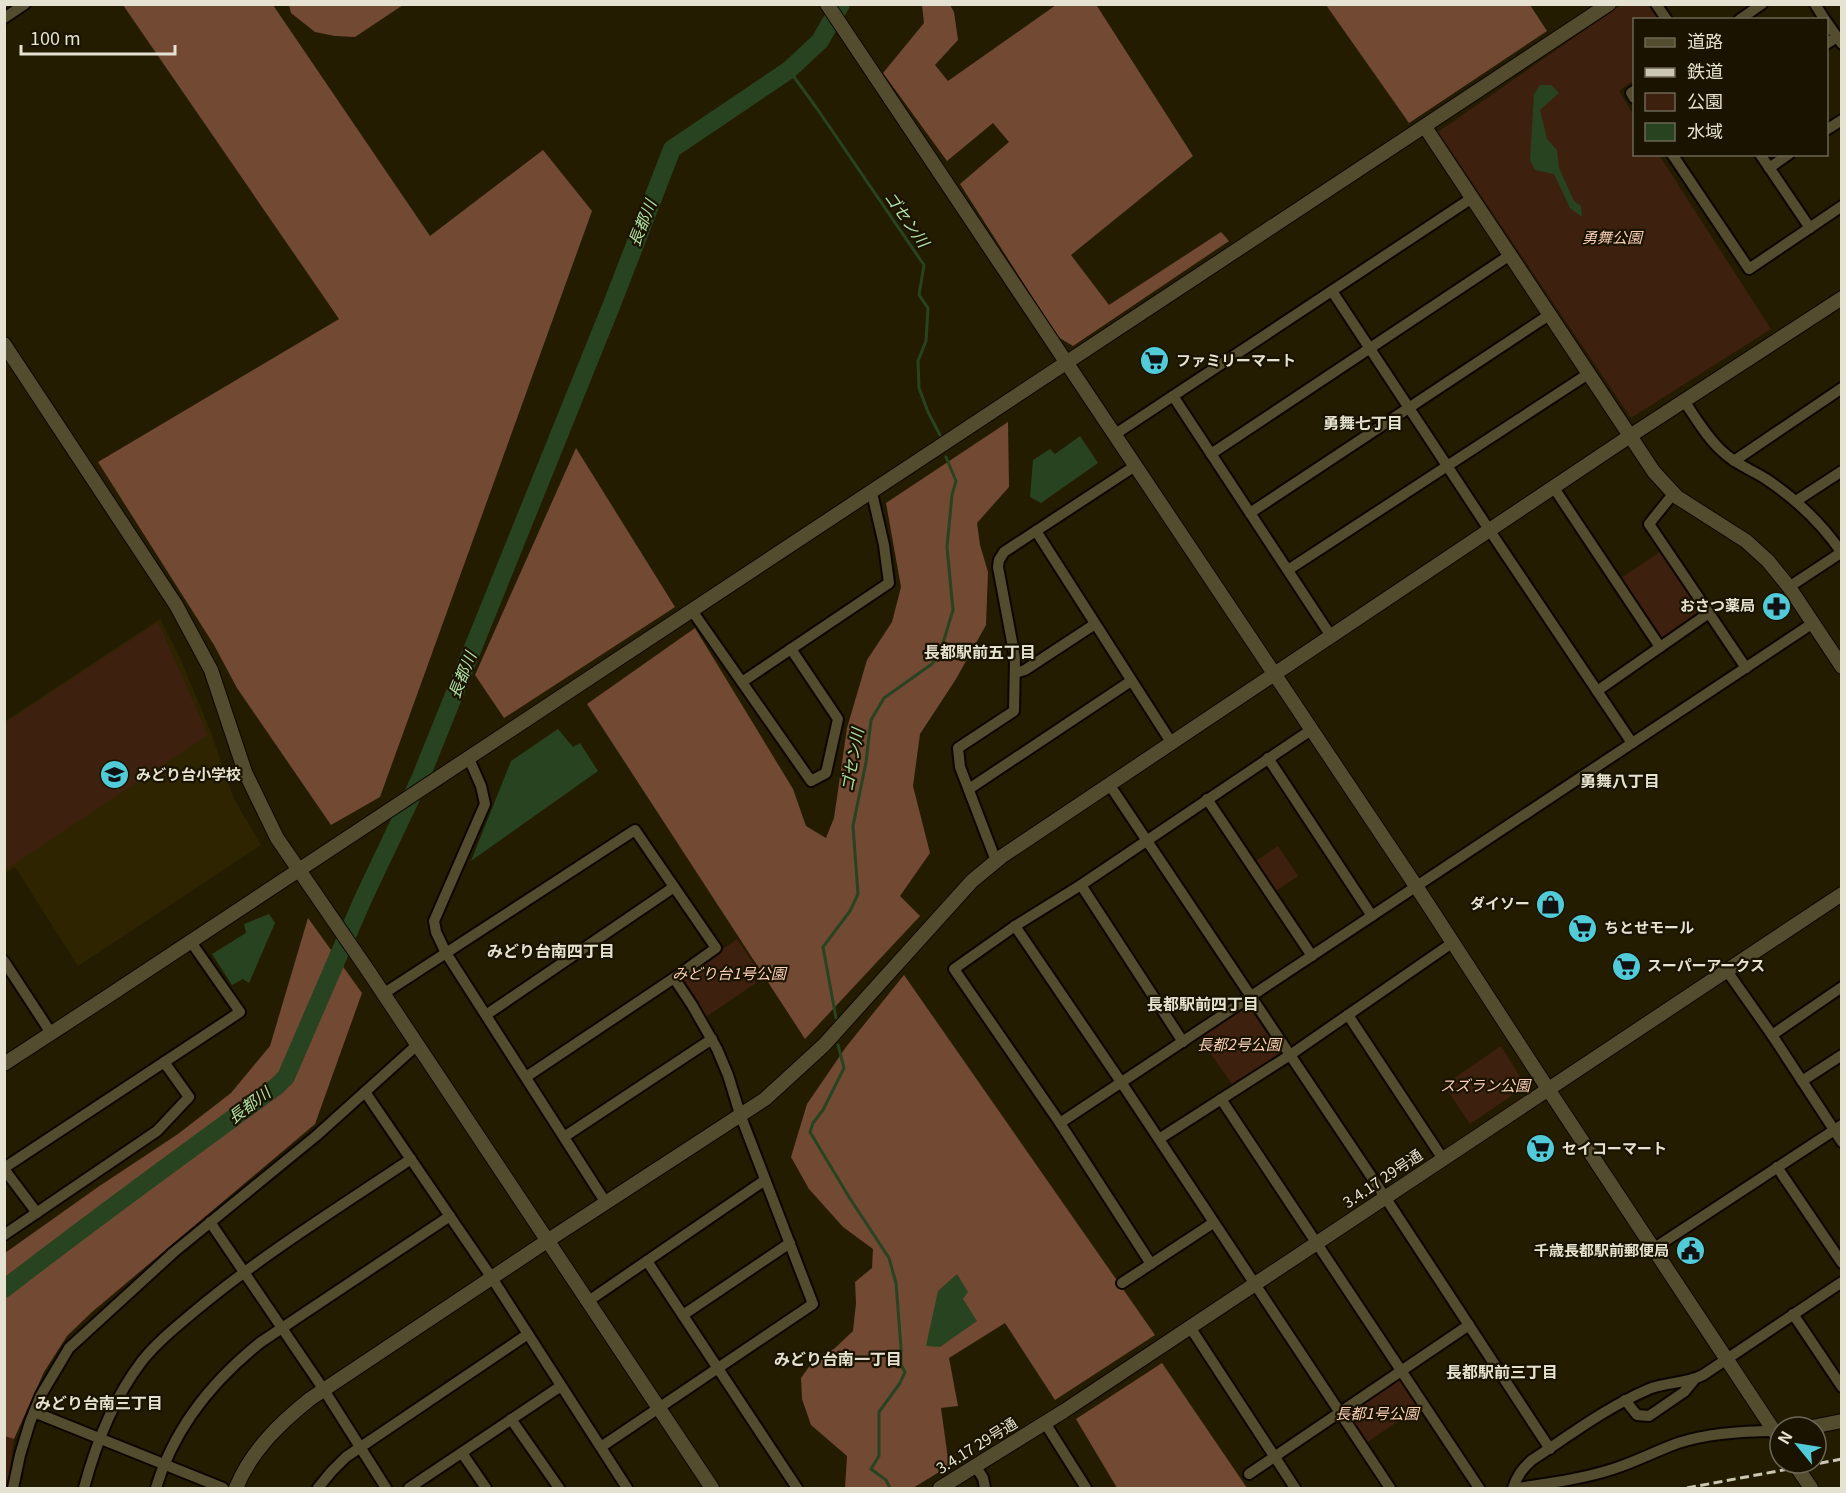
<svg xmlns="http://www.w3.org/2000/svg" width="1846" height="1493" viewBox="0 0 1846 1493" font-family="Georgia,'Noto Sans JP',serif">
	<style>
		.built { fill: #2e2400 }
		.green { fill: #3e200e }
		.forest { fill: #724932 }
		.water { fill: #284320 }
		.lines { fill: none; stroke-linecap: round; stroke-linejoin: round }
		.stream { stroke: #284320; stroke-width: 3 }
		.river { stroke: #284320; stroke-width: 18 }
		.minor-casing { stroke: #0d0600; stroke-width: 14 }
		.tertiary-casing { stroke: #0d0600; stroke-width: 16 }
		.minor { stroke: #544c2f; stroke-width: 10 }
		.tertiary { stroke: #544c2f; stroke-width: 14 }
		.rail { stroke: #cbc7b4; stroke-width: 3; stroke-dasharray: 9 4.5; stroke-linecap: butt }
		.labels { text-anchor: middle; stroke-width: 4.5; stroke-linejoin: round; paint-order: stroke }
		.park-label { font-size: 15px; font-style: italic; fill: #facfb8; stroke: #1a1300 }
		.poi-label { font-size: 15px; font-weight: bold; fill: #e6e2d1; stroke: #1a1300; text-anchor: start }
		.street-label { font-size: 15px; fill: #e6e2d1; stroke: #1a1300 }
		.water-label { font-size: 16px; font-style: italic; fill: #b0e0a3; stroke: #1a1300 }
		.neighbourhood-label { font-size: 16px; font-weight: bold; fill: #e6e2d1; stroke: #1a1300 }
	</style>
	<rect width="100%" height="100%" fill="#241c01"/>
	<polygon class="built" points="160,619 180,658 212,735 233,797 261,845 78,966 15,867 5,873 5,721"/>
	<g class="green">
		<polygon points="1621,5 1650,5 1659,19 1634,20 1634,80 1619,91 1634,116 1634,154 1659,155 1771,329 1631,418 1438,132"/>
		<polygon points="1660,552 1700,611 1662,637 1621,578"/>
		<polygon points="158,622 208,735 5,870 5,723"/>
		<polygon points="1278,846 1298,876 1276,891 1256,861"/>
		<polygon points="737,939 763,978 706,1017 681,979"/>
		<polygon points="1248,1005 1280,1054 1232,1084 1199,1037"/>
		<polygon points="1501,1046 1526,1086 1470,1124 1444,1085"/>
		<polygon points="1400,1378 1419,1407 1366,1443 1347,1413"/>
		<polygon points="5,1436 14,1439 8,1488 5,1488"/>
	</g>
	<g class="forest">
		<polygon points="123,5 273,5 430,236 543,150 592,211 380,797 331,825 237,688 214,645 98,462 339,319"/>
		<polygon points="289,5 289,4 403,5 355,37 335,36 315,32 291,13"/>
		<polygon points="922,5 950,5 954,12 958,40 935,65 948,81 1056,5 1099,5 1097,6 1193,156 1071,255 1109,305 1221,232 1229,241 1073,346 1058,337 960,184 1009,142 993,123 947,161 883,73 924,23"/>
		<polygon points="1326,5 1530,5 1547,31 1409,123"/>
		<polygon points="1008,422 1009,487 977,523 980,545 988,572 986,625 956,679 920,734 913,786 930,853 900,896 920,916 805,1039 587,704 695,628 793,789 806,826 826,838 834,818 847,728 867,660 892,622 901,587 886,503"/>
		<polygon points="576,448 675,607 504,718 475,675"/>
		<polygon points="308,918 362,993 315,1124 92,1312 67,1336 44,1372 14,1439 5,1436 5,1253 98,1187 178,1134 231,1093 270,1046"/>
		<polygon points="904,975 1155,1335 1055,1400 1005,1323 949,1358 958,1406 941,1408 949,1466 913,1488 845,1488 847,1456 811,1425 802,1399 801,1378 816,1357 834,1349 853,1331 856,1303 855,1282 872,1268 873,1249 843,1227 809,1189 791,1157 807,1104 846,1047"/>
		<polygon points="1162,1363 1247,1488 1117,1488 1076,1419"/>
	</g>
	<g class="water">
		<polygon points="1540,85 1551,85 1559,93 1540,110 1547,139 1557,150 1559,168 1574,201 1581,206 1582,217 1570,208 1554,174 1535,170 1530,160 1534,94"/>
		<polygon points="1080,436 1098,463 1041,503 1030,497 1033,460 1050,449 1055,454"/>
		<polygon points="558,729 573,747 580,743 598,771 471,861 511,761"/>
		<polygon points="269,914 275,923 249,983 243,979 232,985 212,954 246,933 244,924"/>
		<polygon points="957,1274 968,1292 963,1299 977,1321 940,1347 926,1346 938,1291"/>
	</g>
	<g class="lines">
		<g class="stream">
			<polyline points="789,70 818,110 924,265 919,295 928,308 926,341 918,361 919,388 928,412 940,435"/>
			<polyline points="836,1018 823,947 850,911 858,894 853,826 866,762 871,720 884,698 932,664 940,653 953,610 947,547 952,495 956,481 946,457"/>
			<polyline points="838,1045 844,1068 823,1110 813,1123 810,1132 849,1197 889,1258 896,1283 901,1348 901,1365 905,1372 900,1383 879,1412 879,1456 871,1469 886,1480 890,1488"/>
		</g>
		<path class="river" d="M4,1289C94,1219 185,1153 277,1086L286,1077L363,899L420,779L612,304L672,149L789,70L820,41L841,4"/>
		<defs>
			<g id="minor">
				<polyline points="1656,4 1667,20"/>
				<polyline points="1815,4 1825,20"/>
				<polyline points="4,18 25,4"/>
				<polyline points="1739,20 1762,4"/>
				<polyline points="1826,21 1842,44"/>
				<polyline points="1826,44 1837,37"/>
				<polyline points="1634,91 1631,93 1634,98"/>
				<polyline points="1826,130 1842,120"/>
				<polyline points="1672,154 1749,269 1842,206"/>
				<polyline points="1760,154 1810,228"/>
				<polyline points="1769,168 1789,154"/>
				<polyline points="1332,291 1490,531 1632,743"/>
				<polyline points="1173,396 1331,636"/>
				<path d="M1684,401C1696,418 1707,438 1723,452C1735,464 1752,470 1766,479C1796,499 1822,524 1842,553"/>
				<polyline points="1114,435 1472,198"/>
				<polyline points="1211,454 1510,255"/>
				<polyline points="1734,461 1842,388"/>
				<polyline points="1554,488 1660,647"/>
				<polyline points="1673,494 1649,524 1746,668"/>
				<polyline points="1796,501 1842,471"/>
				<polyline points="1250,513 1549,315"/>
				<polyline points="1036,531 1171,742"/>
				<polyline points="1288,570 1588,374"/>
				<polyline points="1789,587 1842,552"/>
				<polyline points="693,612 811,781 826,773 838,719 791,649"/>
				<polyline points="1015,673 1025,670 1095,624"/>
				<polyline points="742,682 889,583 884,545 872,493"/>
				<polyline points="1597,691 1709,613"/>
				<polyline points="1268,758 1372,916"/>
				<polyline points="470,761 481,786 485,804 434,921 436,932 446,953 606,1203"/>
				<polyline points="1109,784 1385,1197 1550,1449"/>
				<polyline points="969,789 1131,681"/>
				<polyline points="1207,799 1312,956"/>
				<polyline points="996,861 960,767 958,748 1014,711 1015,658 998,567 999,560 1004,552 1135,466"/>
				<polyline points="1081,885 1183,1042"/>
				<polyline points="1015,926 1121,1082 1390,1488"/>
				<polyline points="4,961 51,1033"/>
				<polyline points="1727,971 1772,1035 1842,1142"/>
				<polyline points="383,994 635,830 716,948 674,978 526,1077"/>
				<polyline points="486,1015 674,887"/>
				<polyline points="1348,1015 1443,1159"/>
				<polyline points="1772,1035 1842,987"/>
				<polyline points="1802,1081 1842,1055"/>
				<polyline points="365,1092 492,1278 627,1488"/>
				<polyline points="1221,1099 1479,1488"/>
				<polyline points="1060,1123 1813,623"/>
				<polyline points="564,1137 712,1039"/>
				<polyline points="1159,1139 1290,1055 1452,943"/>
				<polyline points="1777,1167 1842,1263"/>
				<polyline points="4,1168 240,1012 191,942"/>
				<polyline points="4,1169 37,1213"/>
				<polyline points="210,1222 324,1390 386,1488"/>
				<polyline points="4,1235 157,1131 189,1097 164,1062"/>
				<polyline points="1653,1249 1842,1125"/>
				<polyline points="647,1261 797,1488"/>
				<polyline points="1151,1264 1060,1123 954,969 1015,926 1081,885 1311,730"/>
				<polyline points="1122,1283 1213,1223"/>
				<polyline points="587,1302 765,1180"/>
				<polyline points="1793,1314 1842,1387"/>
				<polyline points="683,1315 790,1243"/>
				<polyline points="1190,1327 1295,1488"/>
				<polyline points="1625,1400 1637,1415 1649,1416 1684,1392 1694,1380"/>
				<polyline points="34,1412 223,1488"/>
				<polyline points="511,1419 559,1488"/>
				<polyline points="1045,1423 1086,1488"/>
				<polyline points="601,1447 813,1304 740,1114 728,1075 717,1049 692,1005 674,978"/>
				<polyline points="462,1453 486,1488"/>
				<polyline points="976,1467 983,1478 985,1488"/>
				<polyline points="1249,1474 1469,1325"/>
				<polyline points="13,1488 20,1455 30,1422 41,1395 69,1348 174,1252 316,1136 417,1045"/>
				<path d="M84,1488C96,1443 113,1399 142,1361C157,1342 176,1327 195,1311C262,1255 338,1208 411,1159"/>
				<path d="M156,1488C174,1428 212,1381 261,1342L450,1216"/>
				<polyline points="318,1488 331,1472 346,1457 528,1334"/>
				<polyline points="409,1488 561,1386"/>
				<path d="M1513,1488C1517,1476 1522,1469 1532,1460C1570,1435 1607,1407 1649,1389C1666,1382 1686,1384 1703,1375L1842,1282"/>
				<path d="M1518,1488C1550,1483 1582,1479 1613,1469C1635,1462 1656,1451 1678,1443C1709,1433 1742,1431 1775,1431"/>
			</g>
			<g id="tertiary">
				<polyline points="827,4 1416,886 1548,1089 1780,1440"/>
				<polyline points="1425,127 1654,472 1677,497 1746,541 1768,561 1789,587 1842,667"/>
				<polyline points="4,344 176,605 211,670 245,772 277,838 369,972 712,1488"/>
				<path d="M4,1064C541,714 1076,361 1609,4"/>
				<polyline points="1812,1427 1842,1421"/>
				<polyline points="1794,1463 1811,1488"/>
				<path d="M236,1488C251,1451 279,1424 310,1399L547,1241L765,1099L824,1045L972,881L1001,857L1630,436L1842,298"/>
				<polyline points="940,1488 1064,1411 1842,894"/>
			</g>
		</defs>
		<use href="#minor" class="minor-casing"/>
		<use href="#tertiary" class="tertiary-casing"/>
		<use href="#minor" class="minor"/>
		<use href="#tertiary" class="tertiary"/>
		<polyline class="rail" points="1687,1488 1842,1459"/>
	</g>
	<defs>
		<symbol id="supermarket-disc" viewBox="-11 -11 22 22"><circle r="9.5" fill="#52cbd9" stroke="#1a1300"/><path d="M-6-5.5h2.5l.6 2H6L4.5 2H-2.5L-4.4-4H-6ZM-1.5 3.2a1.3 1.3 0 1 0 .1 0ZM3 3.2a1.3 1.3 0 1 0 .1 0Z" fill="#111"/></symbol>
		<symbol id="pharmacy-disc" viewBox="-11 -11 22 22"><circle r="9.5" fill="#52cbd9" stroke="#1a1300"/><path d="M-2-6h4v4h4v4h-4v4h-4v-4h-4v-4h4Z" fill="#111"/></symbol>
		<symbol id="school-disc" viewBox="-11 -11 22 22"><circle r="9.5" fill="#52cbd9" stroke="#1a1300"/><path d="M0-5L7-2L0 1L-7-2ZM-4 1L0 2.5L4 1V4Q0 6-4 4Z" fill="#111"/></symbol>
		<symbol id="shop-disc" viewBox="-11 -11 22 22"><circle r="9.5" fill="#52cbd9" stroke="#1a1300"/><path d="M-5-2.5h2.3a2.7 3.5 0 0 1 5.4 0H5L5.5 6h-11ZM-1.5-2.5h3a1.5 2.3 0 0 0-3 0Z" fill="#111"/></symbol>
		<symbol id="civic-disc" viewBox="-11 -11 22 22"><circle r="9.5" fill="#52cbd9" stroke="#1a1300"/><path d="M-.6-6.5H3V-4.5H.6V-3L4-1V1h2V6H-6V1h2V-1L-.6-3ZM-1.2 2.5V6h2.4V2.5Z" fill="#111"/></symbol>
	</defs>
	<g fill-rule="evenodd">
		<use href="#supermarket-disc" x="1138" y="344" width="33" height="33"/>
		<use href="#pharmacy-disc" x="1760" y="590" width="33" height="33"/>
		<use href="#school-disc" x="98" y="758" width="33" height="33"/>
		<use href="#shop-disc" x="1534" y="888" width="33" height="33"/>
		<use href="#supermarket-disc" x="1566" y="912" width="33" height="33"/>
		<use href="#supermarket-disc" x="1610" y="950" width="33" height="33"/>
		<use href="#supermarket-disc" x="1524" y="1132" width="33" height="33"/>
		<use href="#civic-disc" x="1674" y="1234" width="33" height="33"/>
	</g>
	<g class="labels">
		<g class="park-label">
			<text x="1612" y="243">勇舞公園</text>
			<text x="729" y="979">みどり台1号公園</text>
			<text x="1239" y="1050">長都2号公園</text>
			<text x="1485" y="1091">スズラン公園</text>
			<text x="1377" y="1419">長都1号公園</text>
		</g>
		<g class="poi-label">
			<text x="1176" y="366">ファミリーマート</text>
			<text x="1755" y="611" text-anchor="end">おさつ薬局</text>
			<text x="136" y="780">みどり台小学校</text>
			<text x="1530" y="909" text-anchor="end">ダイソー</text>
			<text x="1604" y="933">ちとせモール</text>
			<text x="1647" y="971">スーパーアークス</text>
			<text x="1562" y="1154">セイコーマート</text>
			<text x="1669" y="1256" text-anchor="end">千歳長都駅前郵便局</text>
		</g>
		<g class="street-label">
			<text transform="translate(1383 1179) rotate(-34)" y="5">3.4.17 29号通</text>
			<text transform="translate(977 1446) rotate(-32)" y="5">3.4.17 29号通</text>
		</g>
		<g class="water-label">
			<text transform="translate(907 219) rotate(55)" y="6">ゴセン川</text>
			<text transform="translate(642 223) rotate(-68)" y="6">長都川</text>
			<text transform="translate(462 675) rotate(-68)" y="6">長都川</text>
			<text transform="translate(852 760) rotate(-80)" y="6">ゴセン川</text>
			<text transform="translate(249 1105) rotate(-37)" y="6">長都川</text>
		</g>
		<g class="neighbourhood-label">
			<text x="1363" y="429">勇舞七丁目</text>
			<text x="980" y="658">長都駅前五丁目</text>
			<text x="1620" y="787">勇舞八丁目</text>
			<text x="551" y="957">みどり台南四丁目</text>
			<text x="1203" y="1010">長都駅前四丁目</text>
			<text x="838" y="1365">みどり台南一丁目</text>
			<text x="1502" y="1378">長都駅前三丁目</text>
			<text x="99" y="1409">みどり台南三丁目</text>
		</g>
	</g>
	<rect width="1846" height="1493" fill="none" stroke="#e6e2d1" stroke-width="12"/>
	<rect x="1633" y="18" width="195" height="138" fill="#1a1300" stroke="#6c6654" stroke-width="1.5"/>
	<rect x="1645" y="38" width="30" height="9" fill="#544c2f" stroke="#6c6654" stroke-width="1.5"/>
	<text x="1687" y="48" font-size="18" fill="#e6e2d1">道路</text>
	<rect x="1645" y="68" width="30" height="9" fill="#cbc7b4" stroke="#6c6654" stroke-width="1.5"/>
	<text x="1687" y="78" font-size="18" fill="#e6e2d1">鉄道</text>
	<rect x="1645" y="93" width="30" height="18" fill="#3e200e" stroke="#6c6654" stroke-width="1.5"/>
	<text x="1687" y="108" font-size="18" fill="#e6e2d1">公園</text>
	<rect x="1645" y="123" width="30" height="18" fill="#284320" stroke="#6c6654" stroke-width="1.5"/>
	<text x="1687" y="138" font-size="18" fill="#e6e2d1">水域</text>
	<g transform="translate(1798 1445) rotate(300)"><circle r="28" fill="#1a1300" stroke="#6c6654" stroke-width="1.5"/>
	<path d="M0-4.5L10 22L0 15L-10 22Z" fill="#52cbd9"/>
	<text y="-9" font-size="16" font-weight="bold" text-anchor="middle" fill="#e6e2d1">N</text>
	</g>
	<path d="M21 45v9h154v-9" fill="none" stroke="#e6e2d1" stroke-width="3"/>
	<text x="30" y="45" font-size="18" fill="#e6e2d1" stroke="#1a1300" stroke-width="4.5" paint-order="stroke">100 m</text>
</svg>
